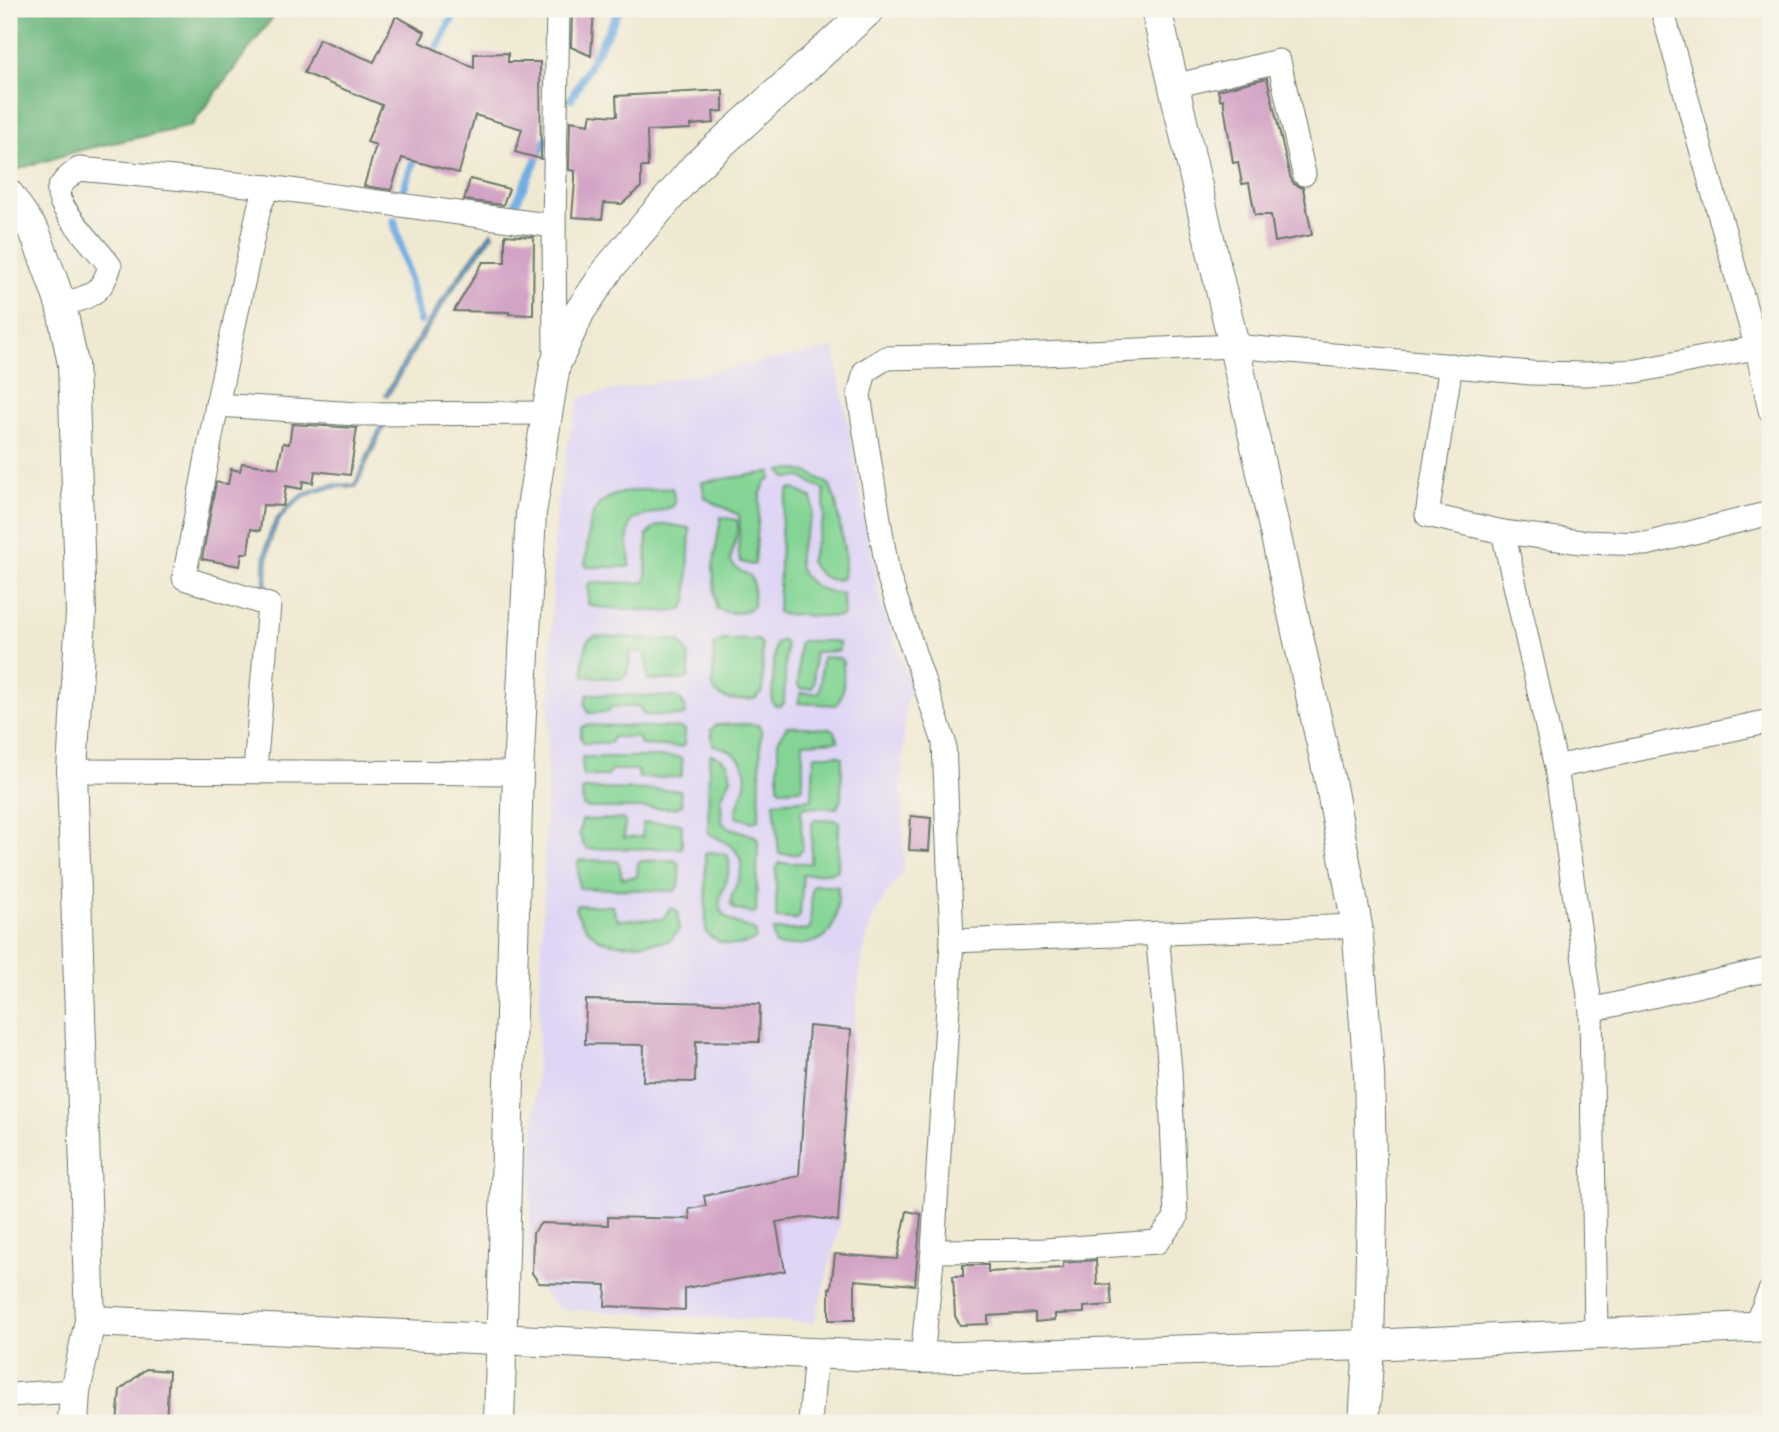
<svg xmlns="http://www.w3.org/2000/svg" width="1779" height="1432" viewBox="0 0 1779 1432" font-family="'Sorts Mill Goudy',serif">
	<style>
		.built { fill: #dfd5f5 }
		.green { fill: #84d595; stroke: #528964; stroke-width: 2 }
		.forest { fill: #6bb67e; stroke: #457a59; stroke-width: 2 }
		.water { fill: #72ade3; stroke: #48758c; stroke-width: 2 }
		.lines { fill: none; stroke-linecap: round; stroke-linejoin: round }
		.stream { stroke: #72ade3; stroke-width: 8 }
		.building { fill: #d3a3c5 }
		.minor-casing { stroke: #68796b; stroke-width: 25 }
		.tertiary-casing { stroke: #68796b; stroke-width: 32 }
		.minor { stroke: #fff; stroke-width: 23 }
		.tertiary { stroke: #fff; stroke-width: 30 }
	</style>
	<rect width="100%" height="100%" fill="#f7f3e8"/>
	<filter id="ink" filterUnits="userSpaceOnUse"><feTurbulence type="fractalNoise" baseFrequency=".0143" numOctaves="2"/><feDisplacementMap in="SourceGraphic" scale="14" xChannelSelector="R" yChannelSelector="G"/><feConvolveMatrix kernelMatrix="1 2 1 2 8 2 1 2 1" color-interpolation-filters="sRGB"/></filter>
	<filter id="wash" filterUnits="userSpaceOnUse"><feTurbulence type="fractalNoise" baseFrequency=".00686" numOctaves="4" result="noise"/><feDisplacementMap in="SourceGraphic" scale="28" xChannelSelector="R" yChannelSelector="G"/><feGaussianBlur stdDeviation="1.57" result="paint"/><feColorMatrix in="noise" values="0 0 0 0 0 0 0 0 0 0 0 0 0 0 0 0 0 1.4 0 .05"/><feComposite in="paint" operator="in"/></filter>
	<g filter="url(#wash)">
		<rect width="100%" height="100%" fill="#f0e9d2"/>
		<polygon class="built" points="834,348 881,604 911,686 905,705 902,781 904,870 889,890 871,921 862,959 854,1023 841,1222 814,1323 559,1309 530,1279 528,1263 541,973 554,545 558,500 567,446 580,397"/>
		<g class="green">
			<path d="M793,469L810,473L830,485L836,502L845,555L843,578C829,584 816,574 810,561L824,517V490L801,477L786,478L780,471Z"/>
			<path d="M771,472V479L765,483L760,496L755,564L752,565L741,562C734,547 743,531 739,515L705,498L702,482Z"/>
			<path d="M672,488L675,503L672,507L634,519C624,530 629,550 630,565L628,567H588L585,565C587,550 588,535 591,521C598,486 644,491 672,488Z"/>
			<path d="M789,489H794L812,498C816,515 806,529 801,545C791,577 815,591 843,594L844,615L839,617L781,614L778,612L782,515Z"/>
			<path d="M721,517L737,520L738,529L730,561C749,586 755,559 753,606C743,616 728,614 716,608L713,567Z"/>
			<polygon points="665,524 690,528 687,602 682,609 670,612 596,607 588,604 588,585 592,582 641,583 646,581 647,535 655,527"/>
			<path d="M595,636L675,640C691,648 689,661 689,677L683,680H648L646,653L631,651L627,674L622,679L584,676L583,659L588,640Z"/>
			<path d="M723,640H758L762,644L763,691L755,699C739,699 722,704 713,688L714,645Z"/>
			<polygon points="782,640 786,644 784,703 781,706 774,705 772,701 775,644"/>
			<polygon points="803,641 834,641 839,643 839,651 816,652 814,654 814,684 812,688 800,689 798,684 799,643"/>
			<path d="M822,657L840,658L843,662C843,677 846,693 836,705L798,703L801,693H817L820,690Z"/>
			<path d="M588,694L676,697C683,701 686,706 686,714L680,716L644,715L639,706L612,707L609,708V712L588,713L585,703Z"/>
			<path d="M745,724L758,725L761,730L759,819L753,822L736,817C736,805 743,796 745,784C749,761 733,749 713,745L711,730L716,725Z"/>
			<polygon points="586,725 682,728 685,730 684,745 680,747 641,745 638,737 613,737 610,743 584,743 581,739 581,729"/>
			<polygon points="787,726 833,729 838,741 803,743 803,787 800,789 780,790 778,786 778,741"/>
			<path d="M711,754L721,758L728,764L731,778L721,798L722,822L728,827L755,836L758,841L756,912L753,914L735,909L731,905C730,893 736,888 739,878C748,851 728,843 708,833L709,761Z"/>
			<polygon points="814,755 836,755 842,757 841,799 837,808 804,807 801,810 802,850 798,854 779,854 774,802 812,799"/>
			<polygon points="582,757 678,757 682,759 682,775 680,777 639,778 637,770 611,770 608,776 583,776"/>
			<polygon points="584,789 680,790 682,805 675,808 589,808 583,806 582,790"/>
			<polygon points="623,819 625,822 624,838 642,837 643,823 678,822 682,825 682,848 588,849 584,846 579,834 582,820"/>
			<polygon points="815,819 835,820 839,822 838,869 834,872 803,875 800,915 797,919 776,918 776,868 779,863 811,863 812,823"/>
			<path d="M708,852L727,854C738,878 707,900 726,917C735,925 747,925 756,932V939C739,949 721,946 706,933L705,854Z"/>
			<polygon points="580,860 616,861 619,863 622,878 637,877 638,863 642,861 674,860 679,864 680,882 675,891 579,888 578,862"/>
			<path d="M815,885L838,887C838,939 825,945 777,946L775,944L773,930H810L812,888Z"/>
			<path d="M577,905L612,906L618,920L663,919L670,908L678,911L679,930L669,941C626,944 595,955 575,909Z"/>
		</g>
		<polygon class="forest" points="9,9 279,9 191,126 81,150 9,172"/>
		<g class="water">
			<path d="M492,231L494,234C453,285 420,339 388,396L385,395C417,337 450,283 492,231Z"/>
			<path d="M382,423L385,425L356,487C314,485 275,505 269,551C267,564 267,577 267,590H264C264,576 263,561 266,547C273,506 314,478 354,485Z"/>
		</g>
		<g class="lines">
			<g class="stream">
				<polyline points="431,59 457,9"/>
				<polyline points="571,99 620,9"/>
				<polyline points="401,196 417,151"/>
				<polyline points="515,205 546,139"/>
				<polyline points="394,221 420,321"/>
			</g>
		</g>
		<g id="blocks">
			<g class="building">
				<polygon points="572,9 594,9 591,56 571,47"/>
				<polygon points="396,16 425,32 420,42 474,68 474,54 508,53 508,62 540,62 541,159 515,152 522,129 475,115 459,173 402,158 391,190 364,186 376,145 367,142 382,105 304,73 319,39 374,62"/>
				<polygon points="1267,78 1290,177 1294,184 1303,188 1312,235 1275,242 1271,215 1255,215 1249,183 1242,184 1238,162 1233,163 1223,99 1220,100 1218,90"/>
				<polygon points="723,90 723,111 713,112 714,123 691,125 691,129 647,131 648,167 641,167 641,187 622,204 604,203 602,219 572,217 575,181 575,171 569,170 570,121 589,124 591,114 617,116 616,96"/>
				<polygon points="470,179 509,189 503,205 464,200"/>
				<polygon points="505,235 534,237 533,315 509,314 509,312 454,311 483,262 505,262"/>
				<polygon points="292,424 357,428 350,475 315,471 313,483 303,481 302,489 286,486 283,506 263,505 260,531 251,529 248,553 242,553 240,566 202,559 216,482 228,484 231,469 240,471 242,463 278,468 283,443 289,444"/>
				<polygon points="911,816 931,818 929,851 909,850"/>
				<polygon points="586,1000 760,1004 759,1042 696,1041 695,1082 643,1081 644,1045 585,1044"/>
				<polygon points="809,1026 851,1030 838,1221 810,1217 776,1222 785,1271 685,1288 685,1310 605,1306 606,1285 539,1283 532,1273 533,1233 541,1223 608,1225 608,1217 690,1219 689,1209 706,1206 704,1196 799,1176"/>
				<polygon points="907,1211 921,1214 915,1285 855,1280 855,1320 829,1320 829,1288 831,1288 835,1254 897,1259"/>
				<polygon points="1096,1260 1097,1285 1110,1284 1112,1305 1084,1307 1084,1313 1055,1314 1055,1320 1035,1322 1035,1313 988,1316 988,1324 960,1325 955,1316 953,1276 963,1276 963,1265 988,1265 988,1272 1063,1268 1063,1263"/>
				<polygon points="146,1369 169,1371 166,1423 117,1423 120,1390"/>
			</g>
		</g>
	</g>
	<g filter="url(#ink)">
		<use href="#blocks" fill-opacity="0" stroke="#68796b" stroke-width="2"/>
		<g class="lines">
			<defs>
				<g id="minor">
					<polyline points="1662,9 1757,349 1770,410"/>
					<polyline points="1174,86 1279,61 1304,174"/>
					<path d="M61,305C89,296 101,296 110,266C99,250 53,205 59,189C63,180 72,174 79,169L268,187"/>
					<polyline points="555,359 554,226 558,9"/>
					<polyline points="1451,365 1427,515 1503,532 1556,767 1591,1010 1596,1333"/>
					<polyline points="217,405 357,414 546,413"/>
					<polyline points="1503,532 1581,542 1646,544 1770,513"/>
					<polyline points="1556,767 1770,721"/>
					<polyline points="255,770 269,605 184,578 217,405 259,208 268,187 554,226"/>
					<polyline points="72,771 518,773"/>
					<polyline points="952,941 1357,926"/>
					<polyline points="1591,1010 1770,969"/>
					<polyline points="933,1251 1044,1250 1157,1242 1176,1218 1170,1070 1157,933"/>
					<polyline points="1754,1328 1770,1291"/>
					<polyline points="922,1358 933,1251 952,941 944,742 888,575 859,395 865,371 886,358 1017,355 1234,346 1531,373 1585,374 1637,371 1770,345"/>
					<polyline points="9,1395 75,1391"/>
					<polyline points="810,1423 816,1353"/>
				</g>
				<g id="tertiary">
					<polyline points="1156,9 1234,346 1331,786 1357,926 1369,1072 1372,1204 1369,1345 1364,1423"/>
					<polyline points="9,195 35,233 51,276 61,305 73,364 81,613 72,771 90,1321 75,1391 73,1423"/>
					<polyline points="90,1321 922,1358 1369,1345 1770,1326"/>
					<polyline points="499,1423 518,773 531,513 555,365 580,311 610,267 695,167 870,9"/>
				</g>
			</defs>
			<use href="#minor" class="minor-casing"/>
			<use href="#tertiary" class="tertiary-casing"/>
			<use href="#minor" class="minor"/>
			<use href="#tertiary" class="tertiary"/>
		</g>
	</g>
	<rect width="1779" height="1432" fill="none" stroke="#f7f3e8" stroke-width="35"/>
</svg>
